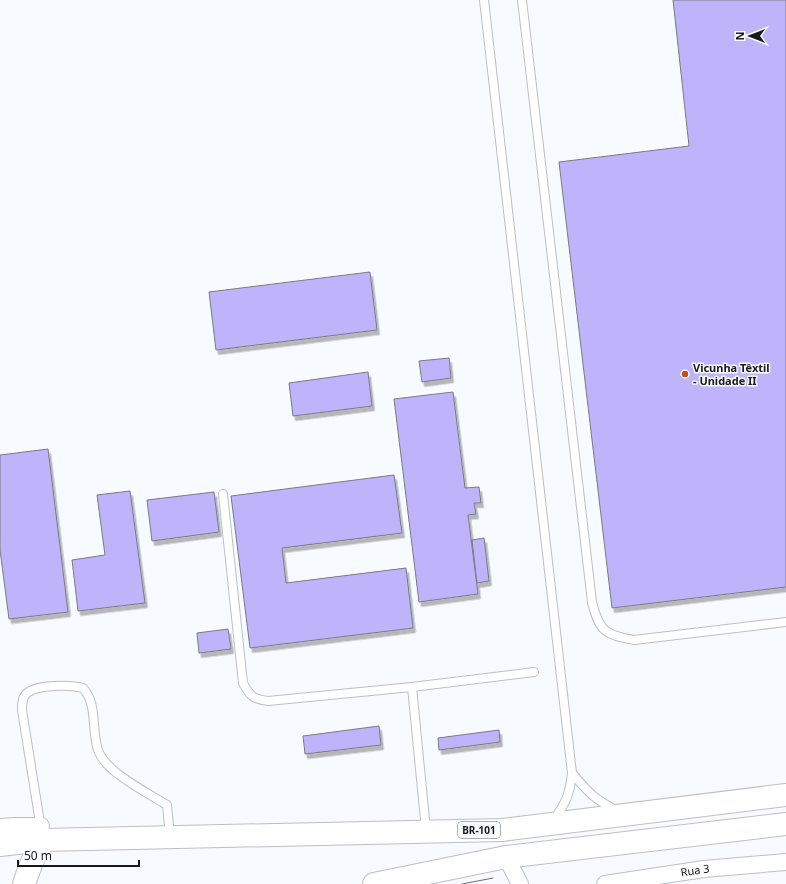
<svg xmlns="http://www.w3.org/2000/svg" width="786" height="884" viewBox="0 0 786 884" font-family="'Noto Sans',sans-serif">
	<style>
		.building { fill: #bfb4fb; stroke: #7b7a80; filter: url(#shadow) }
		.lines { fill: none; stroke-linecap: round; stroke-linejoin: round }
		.service-casing { stroke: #bcbfc5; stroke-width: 10 }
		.minor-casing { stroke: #bcbfc5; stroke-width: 18 }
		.primary-casing { stroke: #bcbfc5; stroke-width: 24 }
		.service { stroke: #fff; stroke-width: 8 }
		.minor { stroke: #fff; stroke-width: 16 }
		.primary { stroke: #fff; stroke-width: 22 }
		.tram { stroke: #6c6e71; stroke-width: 1 }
		.poi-dot { fill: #b6531e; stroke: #f7faff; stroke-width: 1.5 }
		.labels { text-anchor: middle; stroke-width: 3; stroke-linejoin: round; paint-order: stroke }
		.shield { fill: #f7faff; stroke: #5b5c5f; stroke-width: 1 }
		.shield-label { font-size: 10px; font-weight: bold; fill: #18191b }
		.poi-label { font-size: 11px; font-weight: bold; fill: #18191b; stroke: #f7faff; text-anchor: start }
		.street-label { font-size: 11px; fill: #18191b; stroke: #f7faff }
	</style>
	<defs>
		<filter id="shadow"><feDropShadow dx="2.5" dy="4.5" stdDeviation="0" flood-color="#0004"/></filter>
	</defs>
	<rect width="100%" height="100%" fill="#f7faff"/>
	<g class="building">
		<polygon points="673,0 786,0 786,587 612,608 559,162 689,146"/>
		<polygon points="370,272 377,330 216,350 209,292"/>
		<polygon points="449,358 451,378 422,382 419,361"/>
		<polygon points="368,372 372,406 293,416 289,383"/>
		<polygon points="453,392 465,488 479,487 481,503 474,503 476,514 468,515 478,594 419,602 394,399"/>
		<polygon points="48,449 68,612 9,619 0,550 0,455"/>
		<polygon points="394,475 402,533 282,548 286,583 406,568 413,628 250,648 231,496"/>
		<polygon points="130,491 145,603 78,611 72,560 105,555 97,495"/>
		<polygon points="214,492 219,532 152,541 147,500"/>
		<polygon points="484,538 489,581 477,583 472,540"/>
		<polygon points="228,629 231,649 199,653 197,633"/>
		<polygon points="379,726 381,745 305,754 303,736"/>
		<polygon points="499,730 500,742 439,750 438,738"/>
	</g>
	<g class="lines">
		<defs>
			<g id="service">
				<path d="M484,0L572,773C570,793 566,804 553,820"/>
				<path d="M522,0L592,602C599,631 605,635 634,640L786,622"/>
				<path d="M223,494L243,683C250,696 253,699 268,701L412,687L426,830"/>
				<polyline points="412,687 534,672"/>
				<path d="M572,773C587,791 595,800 616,810"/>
				<path d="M41,829L22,710C22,704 22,697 27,693C38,684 70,685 83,688C98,705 91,729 98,750C105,772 148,793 167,805L170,836"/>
			</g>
			<g id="minor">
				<polyline points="0,827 14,826 41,826"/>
				<polyline points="506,857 520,884"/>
				<path id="s1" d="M605,884L704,869L786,862"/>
			</g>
			<g id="primary">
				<polyline points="0,845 43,840 502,830 786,795"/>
				<polyline points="24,884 31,864 43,840"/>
				<polyline points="374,884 506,857 786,824"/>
			</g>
		</defs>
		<use href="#service" class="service-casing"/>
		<use href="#minor" class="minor-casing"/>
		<use href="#primary" class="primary-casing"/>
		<use href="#service" class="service"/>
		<use href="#minor" class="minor"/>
		<use href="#primary" class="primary"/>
		<polyline class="tram" points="462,884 493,878"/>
	</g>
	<circle class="poi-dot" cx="685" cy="374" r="4"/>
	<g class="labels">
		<rect class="shield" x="458" y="822" width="42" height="16" rx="3"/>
		<g class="shield-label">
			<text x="479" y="834">BR-101</text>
		</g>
		<g class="poi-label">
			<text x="693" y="372">Vicunha Têxtil<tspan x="693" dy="13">- Unidade II</tspan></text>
		</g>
		<g class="street-label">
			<text dy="4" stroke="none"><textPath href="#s1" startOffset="91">Rua 3</textPath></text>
		</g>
	</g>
	<g transform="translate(750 36) rotate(270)" stroke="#f7faff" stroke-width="3" paint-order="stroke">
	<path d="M0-3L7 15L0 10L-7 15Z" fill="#18191b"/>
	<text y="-6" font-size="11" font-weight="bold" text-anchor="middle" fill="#18191b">N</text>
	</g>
	<path d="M18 860v6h121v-6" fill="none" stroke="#18191b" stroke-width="2"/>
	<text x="24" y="860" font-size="12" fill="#18191b" stroke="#f7faff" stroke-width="3" paint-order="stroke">50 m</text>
</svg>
